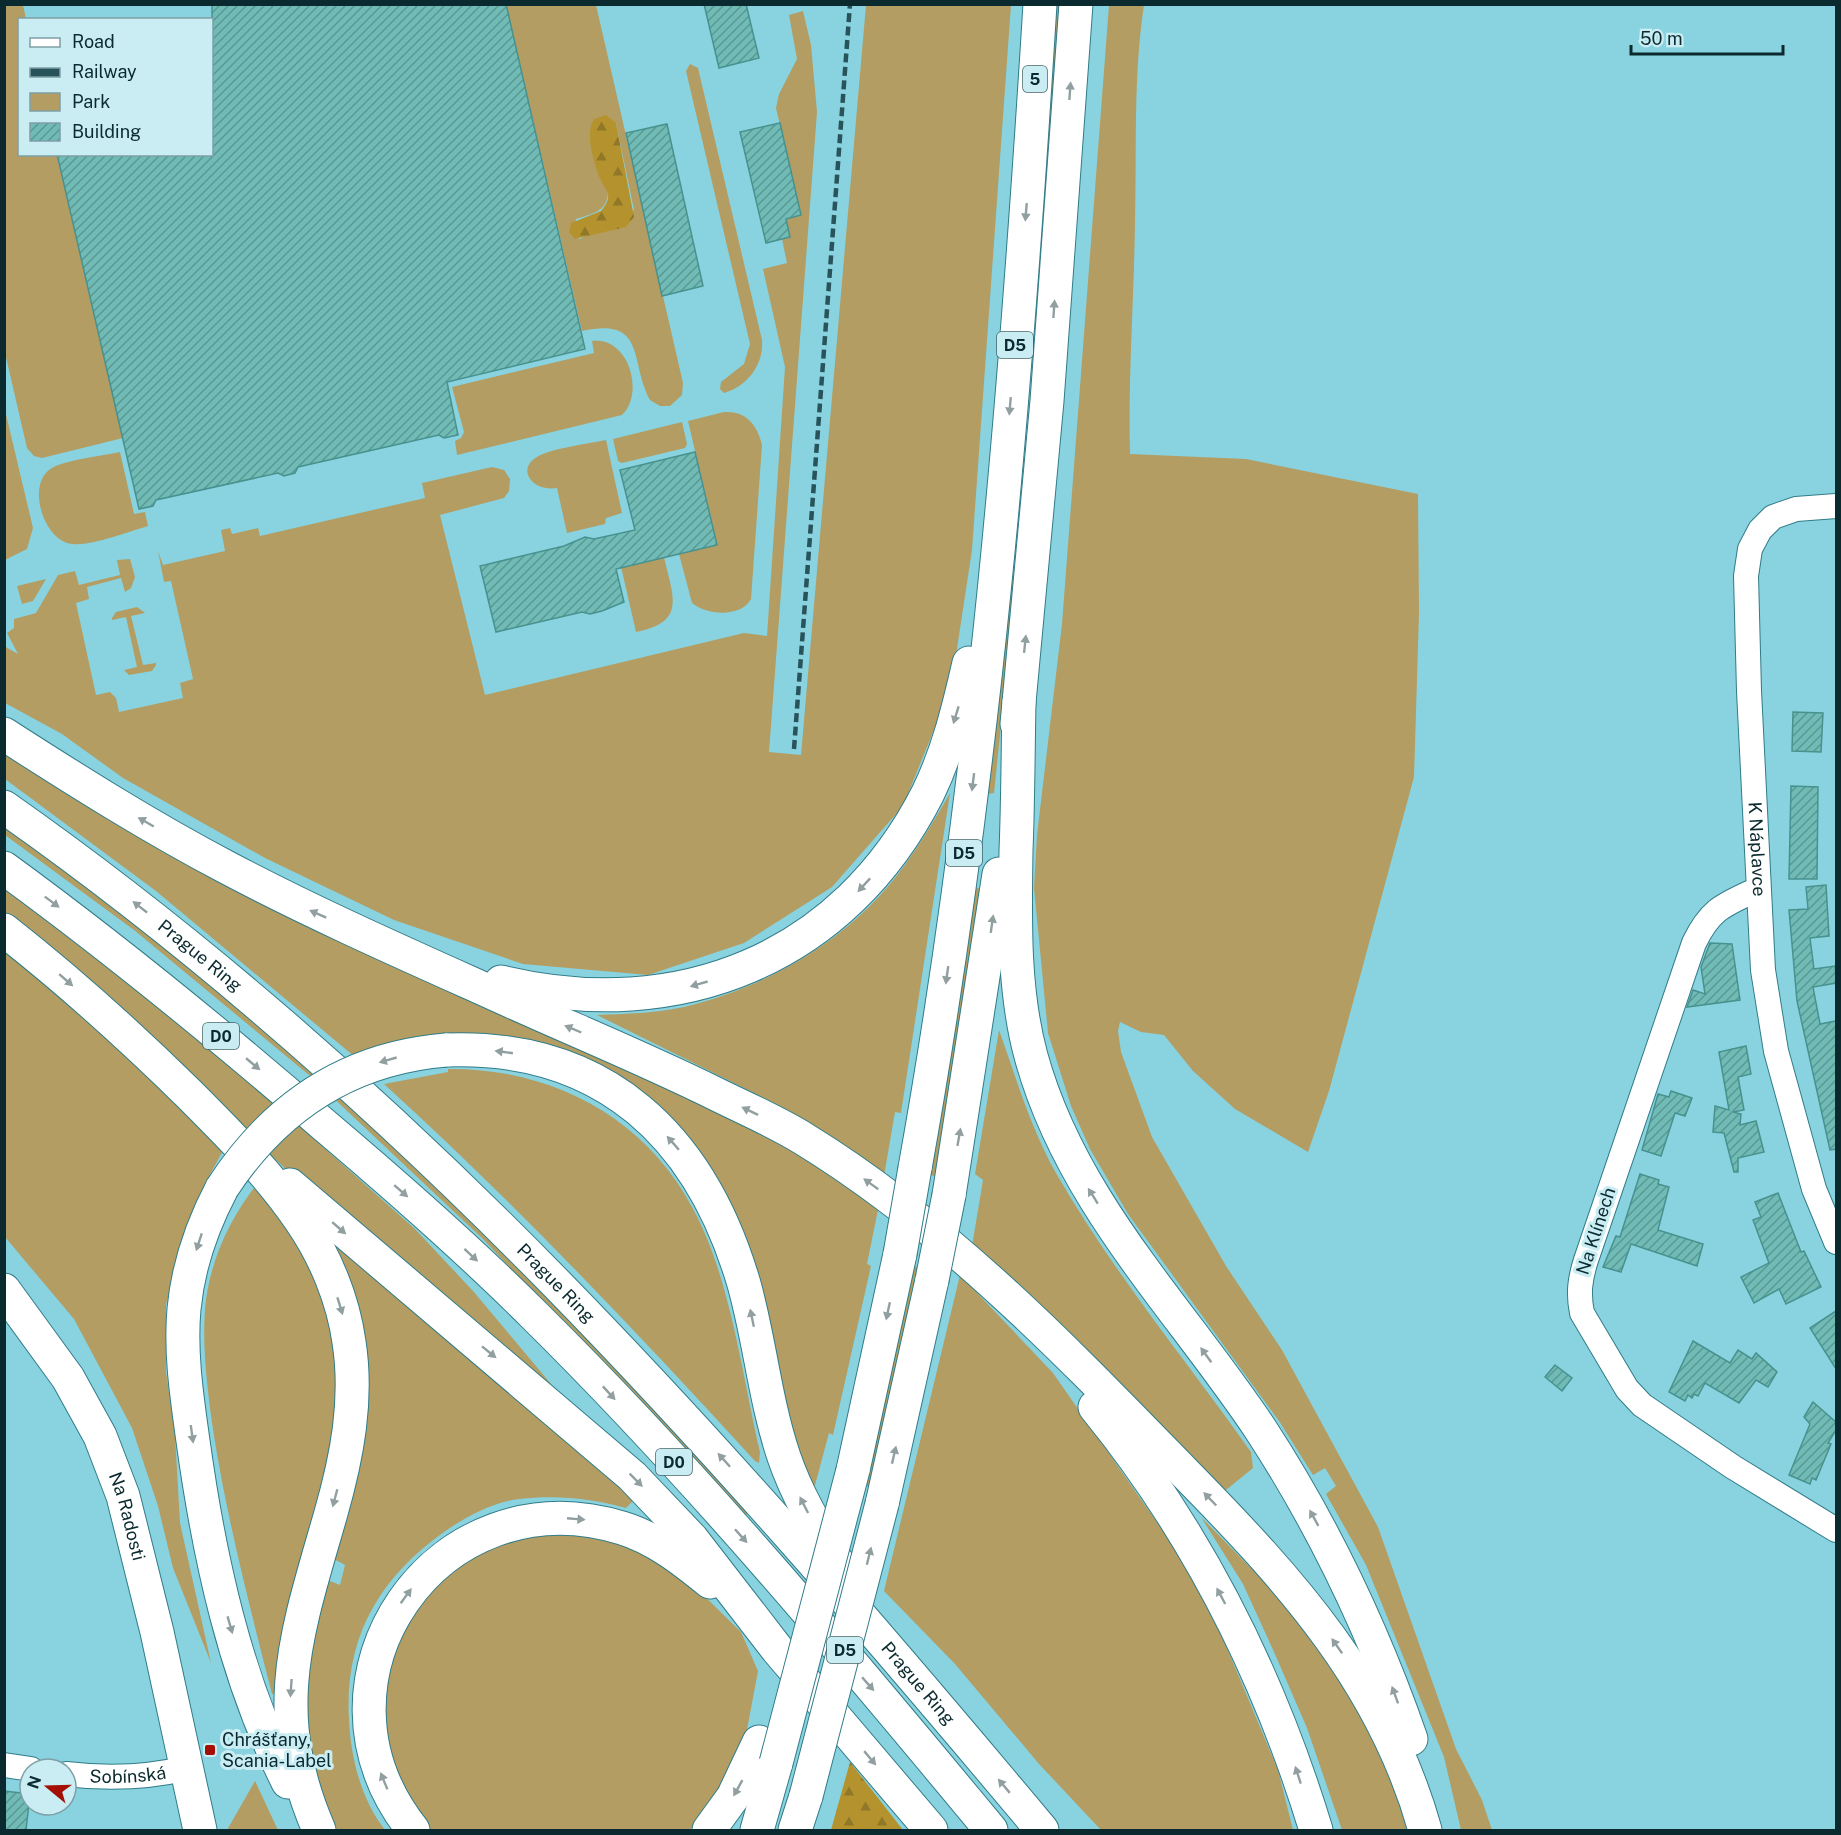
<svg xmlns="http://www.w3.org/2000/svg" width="1841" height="1835" viewBox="0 0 1841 1835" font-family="'Public Sans',sans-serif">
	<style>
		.green { fill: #b39d62; fill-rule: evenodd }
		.forest { fill: url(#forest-firs) }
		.building { fill: url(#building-hatch); stroke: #47928e; stroke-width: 1.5 }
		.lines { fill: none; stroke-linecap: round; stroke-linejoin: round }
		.street-casing { stroke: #307c88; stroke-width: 26 }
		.secondary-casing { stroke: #307c88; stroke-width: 35 }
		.highway-casing { stroke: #307c88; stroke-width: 35 }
		.street { stroke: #fff; stroke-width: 24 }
		.secondary { stroke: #fff; stroke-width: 33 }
		.highway { stroke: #fff; stroke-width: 33 }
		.rail { stroke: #29535a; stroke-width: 4.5; stroke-dasharray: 9 4.5; stroke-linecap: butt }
		.highway-bridge-casing { stroke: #307c88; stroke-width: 35; stroke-linecap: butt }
		.highway-bridge { stroke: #fff; stroke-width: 33 }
		.oneway { fill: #919fa1 }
		.poi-dot { fill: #a40f03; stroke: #c9edf3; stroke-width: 2 }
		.labels { text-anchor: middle; stroke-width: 6; stroke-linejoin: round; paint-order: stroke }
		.shield { fill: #c9edf3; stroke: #43646a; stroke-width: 1.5 }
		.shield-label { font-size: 16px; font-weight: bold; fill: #0a2a2f }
		.street-label { font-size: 18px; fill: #0a2a2f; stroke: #c9edf3 }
		.poi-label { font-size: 18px; fill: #0a2a2f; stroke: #c9edf3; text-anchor: start }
	</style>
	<defs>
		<pattern id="forest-firs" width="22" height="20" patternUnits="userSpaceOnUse" patternTransform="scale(1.5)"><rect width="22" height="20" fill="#b4932e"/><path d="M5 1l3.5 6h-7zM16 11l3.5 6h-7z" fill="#917828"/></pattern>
		<pattern id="building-hatch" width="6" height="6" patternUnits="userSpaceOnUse" patternTransform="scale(1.5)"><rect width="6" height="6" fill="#70bbb6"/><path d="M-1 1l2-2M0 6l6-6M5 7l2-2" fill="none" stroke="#5a9894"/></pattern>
	</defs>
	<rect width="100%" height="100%" fill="#89d3e0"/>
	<g class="green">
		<polygon points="4,5 23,5 26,19 20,20 20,154 57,155 123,438 42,458 34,456 27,448 5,353"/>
		<path d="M506,5H596L683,383L682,395L670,406H660L650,400C629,361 647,317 582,331ZM616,123L634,210L580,239L572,236L576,219C595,213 609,211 608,188L603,182Z"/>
		<polygon points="866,5 1011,5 972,550 951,688 903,806 832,887 744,943 648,975 523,964 394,920 265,858 123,778 62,734 5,703 4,646 18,654 7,633 14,628 14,619 36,613 58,575 75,571 79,585 120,575 117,560 130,559 135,577 131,588 125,592 121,578 87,587 89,599 76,603 96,695 110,692 116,698 119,712 183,698 180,683 193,679 171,581 164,582 158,551 163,565 225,551 221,530 230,528 232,534 258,528 260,536 425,498 422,483 492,467 504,470 510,479 509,491 504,498 440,515 485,695 744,633 767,636 785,367 763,269 787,263 782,239 790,237 786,219 801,215 776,108 779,94 797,59 789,15 803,11 811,45 817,112 769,752 801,755"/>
		<polygon points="1052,5 1062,5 1047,216 1039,215"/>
		<path d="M1109,5H1144C1133,77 1137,149 1135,222C1134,300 1128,377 1130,454L1246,459L1418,494L1419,613L1414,777L1329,1091L1308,1152L1235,1109L1193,1071L1164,1035L1141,1032L1120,1022L1118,1031L1121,1052L1152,1137L1226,1266L1282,1350L1378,1527L1456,1749L1482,1800L1492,1830H1461L1444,1757L1366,1565L1326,1494L1336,1486L1325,1468L1313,1475L1279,1421L1128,1214L1090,1149L1071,1106L1048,1033L1034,888L1037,835L1062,624Z"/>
		<path d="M690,64L698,68L762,340C764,364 748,386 724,393L720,389L721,382L744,364L750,344L686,71Z"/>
		<path d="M592,341C629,336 645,393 622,415L457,455L455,441L461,438L464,432L452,387L594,353Z"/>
		<polygon points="4,406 33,528 27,549 5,560"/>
		<path d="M724,412C746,411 757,424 762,445L751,599C741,618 706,615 692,603L679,554L717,545L688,421Z"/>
		<polygon points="682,422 687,444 685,448 622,463 618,461 613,439"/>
		<path d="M606,440L622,513L606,518L605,524L567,533L557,488C532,492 516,469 537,457C552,448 587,444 606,440Z"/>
		<path d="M120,452L134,514L145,512L148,526C127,532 92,546 72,544C44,541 27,487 49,470C61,460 103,456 120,452Z"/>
		<path d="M664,557C673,597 687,622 636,632L619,558Z"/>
		<polygon points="46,579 33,601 22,604 17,586"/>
		<polygon points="1008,580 1016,581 994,793 988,794"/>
		<polygon points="137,607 145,613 131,616 143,665 156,663 156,665 152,671 129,675 124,670 137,667 126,617 112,620 112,618 116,612"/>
		<polygon points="4,748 729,1110 879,1205 867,1264 871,1266 833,1435 829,1433 814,1489 788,1449 724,1200 566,1058 355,1057 156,891 5,779"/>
		<path d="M950,793L901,1113L895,1112L884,1176L780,1106L597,1015C626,1014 655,1013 684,1007C766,987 846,942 898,874C918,848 934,821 950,793Z"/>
		<polygon points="5,824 138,923 315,1070 490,1233 750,1513 744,1516 484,1240 309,1075 134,930 5,835"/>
		<polygon points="973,885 982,891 937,1177 928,1174"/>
		<polygon points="4,886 204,1041 415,1229 473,1291 551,1384 549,1390 326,1207 74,970 5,914"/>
		<polygon points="4,950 58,991 224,1149 204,1185 166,1304 166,1372 175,1435 180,1523 211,1663 173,1568 158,1506 132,1428 74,1319 5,1237"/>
		<path d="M999,1030C1016,1078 1031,1129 1056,1173C1112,1271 1186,1360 1251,1452L1253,1468L1221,1494L972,1246L983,1180L975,1174Z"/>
		<path d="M448,1069C549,1068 643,1115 692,1207C730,1275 742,1375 760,1452L759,1463L755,1461C636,1331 515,1203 384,1084L448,1072Z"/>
		<path d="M257,1184L307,1253L338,1340L340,1419L280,1693L272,1694C250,1608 228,1523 214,1436C208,1394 202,1351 205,1309C209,1263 229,1219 257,1184Z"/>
		<path d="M340,1247L634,1500L626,1508C589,1498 557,1495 519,1499C493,1502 465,1517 444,1532C379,1578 344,1638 349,1720C351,1759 361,1799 385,1830H330L306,1750V1672L327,1580L340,1585L345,1565L332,1558L354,1486L335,1251Z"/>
		<polygon points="911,1263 918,1268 871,1491 863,1481"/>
		<polygon points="960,1275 1053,1373 1179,1554 1224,1641 1278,1770 1293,1830 1101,1830 1039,1764 955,1664 884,1591"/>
		<polygon points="1201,1517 1277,1595 1359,1700 1415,1830 1342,1830 1307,1728 1274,1652 1243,1584"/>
		<polygon points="517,1531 612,1534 688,1580 741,1632 758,1671 746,1735 725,1791 700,1823 688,1830 428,1830 382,1743 383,1663 432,1578"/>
		<polygon points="255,1781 278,1830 227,1830"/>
	</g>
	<g class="forest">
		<path d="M606,115L616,123L634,217L626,227L575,239L569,232L571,223L601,211C616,193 604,190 598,174C593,158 585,133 594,119Z"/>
		<polygon points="850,1762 903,1830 831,1830"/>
	</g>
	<g class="building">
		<polygon points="212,4 506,4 585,349 447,382 458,435 444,438 439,435 298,467 295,473 284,476 278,473 156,500 153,506 139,509 57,154 212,154"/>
		<polygon points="704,4 746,4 759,58 719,68"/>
		<polygon points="780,123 801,215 786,219 790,237 766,243 740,132"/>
		<polygon points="667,124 703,286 662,296 626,133"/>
		<polygon points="695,452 717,545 616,569 624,602 602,611 590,614 582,612 496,632 480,566 564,546 585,537 594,539 635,530 620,470"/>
		<polygon points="1793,712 1823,713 1821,752 1792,751"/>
		<polygon points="1791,786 1818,787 1817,879 1789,879"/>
		<polygon points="1826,885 1829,936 1810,938 1814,969 1835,966 1836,975 1836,983 1813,987 1820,1024 1836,1021 1836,1149 1830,1150 1797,1001 1789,910 1808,909 1806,887"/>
		<polygon points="1710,943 1732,944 1740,1000 1687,1007 1693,990 1705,994 1701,967"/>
		<polygon points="1746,1046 1751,1074 1738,1077 1744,1110 1733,1112 1741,1114 1740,1125 1756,1121 1764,1152 1738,1158 1738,1172 1734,1172 1724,1133 1713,1132 1715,1106 1729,1110 1719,1052"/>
		<polygon points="1671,1091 1692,1098 1685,1116 1675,1113 1661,1156 1642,1150 1658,1094 1669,1097"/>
		<polygon points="1640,1174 1659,1180 1658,1184 1669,1187 1658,1230 1703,1244 1697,1266 1631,1244 1621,1272 1603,1267 1616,1236 1620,1237"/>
		<polygon points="1778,1193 1801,1252 1804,1251 1821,1287 1786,1304 1779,1289 1754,1303 1741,1277 1769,1263 1753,1220 1761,1217 1755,1202"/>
		<polygon points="1836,1311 1836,1369 1810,1328"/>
		<polygon points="1693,1341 1730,1363 1738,1350 1752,1359 1756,1353 1777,1372 1768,1387 1756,1380 1739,1403 1705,1383 1698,1396 1694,1394 1692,1398 1688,1395 1685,1401 1669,1392"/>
		<polygon points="1555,1365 1572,1378 1562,1391 1545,1377"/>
		<polygon points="1813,1402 1836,1422 1836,1430 1828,1443 1831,1444 1816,1480 1812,1478 1810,1484 1789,1475 1810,1424 1804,1417"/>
		<polygon points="4,1791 30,1794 26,1830 4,1830"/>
	</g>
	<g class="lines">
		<defs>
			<g id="street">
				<path id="s1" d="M1836,506L1796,509L1773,517L1760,530L1750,549L1746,576L1749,691L1763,970L1776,1051L1814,1189L1836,1242"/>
				<path d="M1758,889C1724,905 1711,908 1694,943L1586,1260C1580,1279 1578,1293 1582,1313L1627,1389L1642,1405L1733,1467L1836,1530"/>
				<polyline points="4,1765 31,1769"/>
				<path id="s2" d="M66,1774C108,1779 146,1778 187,1768"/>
			</g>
			<g id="secondary">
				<path id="s3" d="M4,1290L68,1378L100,1436L123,1496L157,1632L200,1830"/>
			</g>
			<g id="highway">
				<path d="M1019,702C1018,752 1018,801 1016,851C1015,919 1013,990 1031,1056C1071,1202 1180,1308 1261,1430C1324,1527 1373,1630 1411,1739"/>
				<polyline points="1017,724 1047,401 1076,4"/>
				<path d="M4,734C77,781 150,827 226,867C311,912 399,951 486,990C562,1025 639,1056 714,1093C744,1108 775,1121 804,1139C949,1228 1068,1353 1186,1474C1291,1581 1384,1683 1425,1830"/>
				<path id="s4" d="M4,807C410,1092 726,1453 1042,1830"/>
				<path d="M4,868C115,949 220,1035 324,1125C396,1186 468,1249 535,1316C698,1477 845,1654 991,1830"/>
				<path d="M4,930C69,981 130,1036 189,1094C228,1133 270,1175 301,1221C325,1256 343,1299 349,1342C358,1400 347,1457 331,1513C297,1632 267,1710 319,1830"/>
				<path d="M501,982C679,1025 844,959 928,793C948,752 959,707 969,663"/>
				<path d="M446,1050C605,1044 701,1137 744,1284C760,1341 765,1401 784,1457C798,1498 820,1533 842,1570"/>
				<path d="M915,1168C984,784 1016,394 1040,4"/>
				<polyline points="290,1185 632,1476 692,1539 777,1649 931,1830"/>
				<path d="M222,1188C202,1226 188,1266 184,1309C180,1353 187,1398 193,1441C209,1557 235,1677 288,1782"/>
				<polyline points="949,1195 999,874"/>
				<path d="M1095,1407C1197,1532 1269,1676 1316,1830"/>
				<polyline points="853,1470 900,1254"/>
				<polyline points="882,1504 932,1280"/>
				<path d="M413,1830C293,1679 438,1471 622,1528C655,1538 683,1560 710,1582"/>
				<polyline points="709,1830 733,1797 759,1742"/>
				<polyline points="757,1830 776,1763"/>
				<polyline points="795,1830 806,1796"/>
			</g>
		</defs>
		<use href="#street" class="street-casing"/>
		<use href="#secondary" class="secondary-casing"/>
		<use href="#highway" class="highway-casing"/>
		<use href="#street" class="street"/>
		<use href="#secondary" class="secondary"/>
		<use href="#highway" class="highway"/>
		<polyline class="rail" points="794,749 850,4"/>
		<defs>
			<g id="highway-bridge">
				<path d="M222,1188C275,1107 348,1058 446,1050"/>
				<polyline points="900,1254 915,1168"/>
				<polyline points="932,1280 949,1195"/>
				<polyline points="776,1763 853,1470"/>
				<polyline points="806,1796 882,1504"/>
			</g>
		</defs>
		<use href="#highway-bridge" class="highway-bridge-casing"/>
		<use href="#highway-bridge" class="highway-bridge"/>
	</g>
	<defs><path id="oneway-solid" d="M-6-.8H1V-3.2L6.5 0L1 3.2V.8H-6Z" transform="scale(1.5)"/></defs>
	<g class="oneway">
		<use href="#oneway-solid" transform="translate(1070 91) rotate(-86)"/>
		<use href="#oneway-solid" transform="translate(1026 212) rotate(95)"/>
		<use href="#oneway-solid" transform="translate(1054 309) rotate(-86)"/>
		<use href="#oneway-solid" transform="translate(1010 406) rotate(95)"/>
		<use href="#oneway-solid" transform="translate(1025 644) rotate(-84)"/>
		<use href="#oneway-solid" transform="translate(956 715) rotate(107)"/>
		<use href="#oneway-solid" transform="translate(973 782) rotate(97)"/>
		<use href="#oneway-solid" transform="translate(146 822) rotate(-150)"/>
		<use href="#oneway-solid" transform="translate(864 885) rotate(133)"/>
		<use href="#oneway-solid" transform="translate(52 902) rotate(37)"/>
		<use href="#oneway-solid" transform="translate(140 907) rotate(-142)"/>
		<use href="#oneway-solid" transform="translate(318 914) rotate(-156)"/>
		<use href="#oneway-solid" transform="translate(992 924) rotate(-82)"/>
		<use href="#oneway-solid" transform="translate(947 975) rotate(98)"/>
		<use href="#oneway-solid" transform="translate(66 980) rotate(41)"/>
		<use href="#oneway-solid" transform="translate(699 984) rotate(164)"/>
		<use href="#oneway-solid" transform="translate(573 1029) rotate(-157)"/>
		<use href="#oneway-solid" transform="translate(504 1052) rotate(-172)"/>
		<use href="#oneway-solid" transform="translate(388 1060) rotate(164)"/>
		<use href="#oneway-solid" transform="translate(253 1064) rotate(40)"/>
		<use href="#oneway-solid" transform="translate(750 1111) rotate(-154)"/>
		<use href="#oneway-solid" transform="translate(959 1137) rotate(-80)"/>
		<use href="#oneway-solid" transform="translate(673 1143) rotate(-131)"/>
		<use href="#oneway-solid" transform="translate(871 1184) rotate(-144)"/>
		<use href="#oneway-solid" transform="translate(401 1191) rotate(41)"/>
		<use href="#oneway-solid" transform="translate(1093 1196) rotate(-122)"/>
		<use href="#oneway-solid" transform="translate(339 1228) rotate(41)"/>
		<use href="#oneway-solid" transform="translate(199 1242) rotate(108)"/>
		<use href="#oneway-solid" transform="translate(471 1255) rotate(43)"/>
		<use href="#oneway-solid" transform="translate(340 1306) rotate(73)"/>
		<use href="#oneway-solid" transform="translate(888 1311) rotate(102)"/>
		<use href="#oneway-solid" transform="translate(752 1318) rotate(-102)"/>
		<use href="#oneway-solid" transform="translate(489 1352) rotate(39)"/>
		<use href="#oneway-solid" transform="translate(1206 1355) rotate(-126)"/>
		<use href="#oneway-solid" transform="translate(609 1393) rotate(47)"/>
		<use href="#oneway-solid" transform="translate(192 1434) rotate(82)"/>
		<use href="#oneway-solid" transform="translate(894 1455) rotate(-77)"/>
		<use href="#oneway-solid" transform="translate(724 1460) rotate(-132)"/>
		<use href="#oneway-solid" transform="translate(636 1480) rotate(45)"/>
		<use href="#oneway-solid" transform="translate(335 1498) rotate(105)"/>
		<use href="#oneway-solid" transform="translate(1210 1499) rotate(-134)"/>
		<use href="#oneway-solid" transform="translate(804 1505) rotate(-117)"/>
		<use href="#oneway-solid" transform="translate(1314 1518) rotate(-119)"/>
		<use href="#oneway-solid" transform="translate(576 1519) rotate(5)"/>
		<use href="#oneway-solid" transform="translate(741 1536) rotate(48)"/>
		<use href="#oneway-solid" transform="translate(869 1556) rotate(-76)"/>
		<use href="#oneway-solid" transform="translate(406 1596) rotate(-54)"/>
		<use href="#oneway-solid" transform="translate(1221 1596) rotate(-118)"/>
		<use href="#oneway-solid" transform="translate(230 1625) rotate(74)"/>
		<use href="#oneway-solid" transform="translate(1337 1646) rotate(-125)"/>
		<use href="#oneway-solid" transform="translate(868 1684) rotate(49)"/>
		<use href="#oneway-solid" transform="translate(291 1688) rotate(94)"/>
		<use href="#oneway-solid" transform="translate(1395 1695) rotate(-110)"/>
		<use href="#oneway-solid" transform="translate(870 1758) rotate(50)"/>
		<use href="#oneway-solid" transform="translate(1298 1775) rotate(-108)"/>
		<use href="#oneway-solid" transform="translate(384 1781) rotate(-112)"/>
		<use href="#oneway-solid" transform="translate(1004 1786) rotate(-130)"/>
		<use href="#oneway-solid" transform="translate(738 1788) rotate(119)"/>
	</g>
	<rect class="poi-dot" x="204" y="1744" width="12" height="12" rx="3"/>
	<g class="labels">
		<g class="shield">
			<rect x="1023" y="66" width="24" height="26" rx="4.5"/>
			<rect x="997" y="332" width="36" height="26" rx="4.5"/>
			<rect x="946" y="840" width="36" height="26" rx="4.5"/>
			<rect x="203" y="1023" width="36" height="26" rx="4.5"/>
			<rect x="656" y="1449" width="36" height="26" rx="4.5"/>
			<rect x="827" y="1637" width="36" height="26" rx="4.5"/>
		</g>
		<g class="shield-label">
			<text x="1035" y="85">5</text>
			<text x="1015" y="351">D5</text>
			<text x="964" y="859">D5</text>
			<text x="221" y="1042">D0</text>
			<text x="674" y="1468">D0</text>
			<text x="845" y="1656">D5</text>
		</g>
		<g class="street-label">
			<text dy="6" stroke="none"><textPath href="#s1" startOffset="405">K Náplavce</textPath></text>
			<text dy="6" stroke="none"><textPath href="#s4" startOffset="246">Prague Ring</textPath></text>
			<text transform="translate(1596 1231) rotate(-72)" y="6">Na Klínech</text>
			<text dy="6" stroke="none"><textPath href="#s4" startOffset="730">Prague Ring</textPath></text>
			<text dy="6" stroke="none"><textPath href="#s3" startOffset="260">Na Radosti</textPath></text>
			<text dy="6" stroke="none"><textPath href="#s4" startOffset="1270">Prague Ring</textPath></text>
			<text dy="6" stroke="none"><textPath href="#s2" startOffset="62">Sobínská</textPath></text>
		</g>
		<g class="poi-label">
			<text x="222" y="1746">Chrášťany,<tspan x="222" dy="21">Scania-Label</tspan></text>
		</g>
	</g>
	<rect width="1841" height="1835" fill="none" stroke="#0a2a2f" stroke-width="12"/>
	<rect x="18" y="18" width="195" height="138" fill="#c9edf3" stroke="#7d9fa5" stroke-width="1.5"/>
	<rect x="30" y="38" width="30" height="9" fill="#ffffff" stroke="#7d9fa5" stroke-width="1.5"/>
	<text x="72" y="48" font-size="18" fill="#0a2a2f">Road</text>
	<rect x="30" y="68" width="30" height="9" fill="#29535a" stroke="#7d9fa5" stroke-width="1.5"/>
	<text x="72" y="78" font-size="18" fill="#0a2a2f">Railway</text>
	<rect x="30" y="93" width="30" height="18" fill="#b39d62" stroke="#7d9fa5" stroke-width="1.5"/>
	<text x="72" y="108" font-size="18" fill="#0a2a2f">Park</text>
	<rect x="30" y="123" width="30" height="18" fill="url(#building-hatch)" stroke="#7d9fa5" stroke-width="1.5"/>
	<text x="72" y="138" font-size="18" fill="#0a2a2f">Building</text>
	<g transform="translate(48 1787) rotate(289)"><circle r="28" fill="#c9edf3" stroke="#7d9fa5" stroke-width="1.5"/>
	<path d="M0-4.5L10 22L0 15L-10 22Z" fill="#a40f03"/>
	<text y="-9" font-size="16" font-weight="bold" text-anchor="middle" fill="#0a2a2f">N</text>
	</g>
	<path d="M1631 45v9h152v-9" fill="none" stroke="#0a2a2f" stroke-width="3"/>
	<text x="1640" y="45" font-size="18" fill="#0a2a2f" stroke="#c9edf3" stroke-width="4.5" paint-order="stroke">50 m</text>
</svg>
